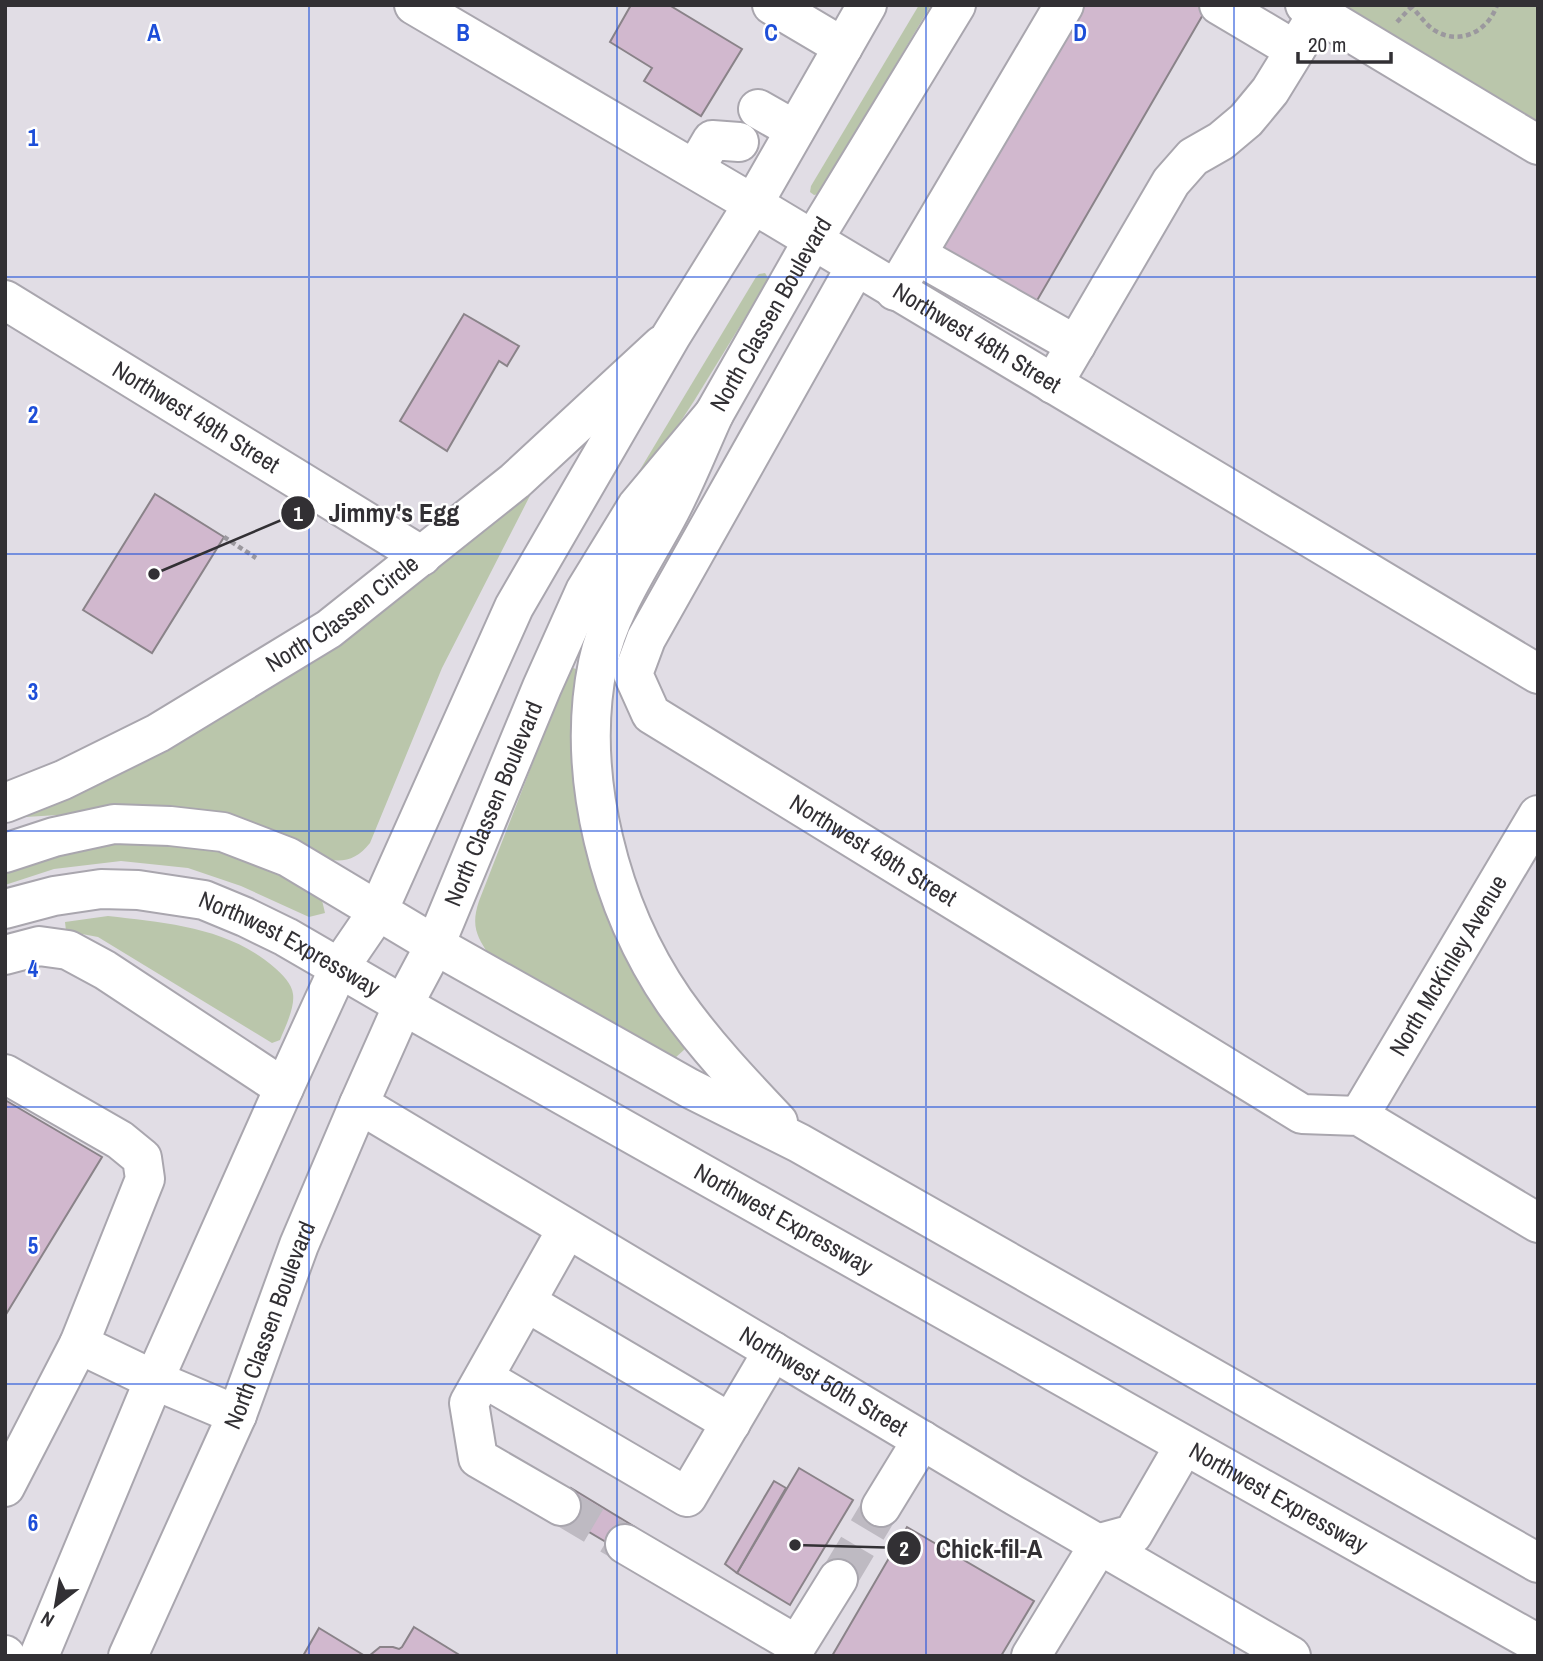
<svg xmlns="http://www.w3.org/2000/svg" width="1543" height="1661" viewBox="0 0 1543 1661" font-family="'Archivo Narrow',sans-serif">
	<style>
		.green { fill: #bac6ab }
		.building { fill: #d1b8ce; stroke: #8a8389; stroke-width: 2 }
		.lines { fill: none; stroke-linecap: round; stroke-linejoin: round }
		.minor-tunnel { stroke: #bebac2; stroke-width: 38; stroke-dasharray: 38 19; stroke-linecap: butt }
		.minor-casing { stroke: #a9a6ae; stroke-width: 42 }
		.major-casing { stroke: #a9a6ae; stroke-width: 42 }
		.highway-casing { stroke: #a9a6ae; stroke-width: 42 }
		.path { stroke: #9b989e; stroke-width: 4.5; stroke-dasharray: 5 3.5; stroke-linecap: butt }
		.minor { stroke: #fff; stroke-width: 38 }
		.major { stroke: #fff; stroke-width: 38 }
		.highway { stroke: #fff; stroke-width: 38 }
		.grid { fill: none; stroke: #1d4ed8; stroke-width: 2; stroke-opacity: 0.55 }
		.labels { text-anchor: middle; stroke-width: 5; stroke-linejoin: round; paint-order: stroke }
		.street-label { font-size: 24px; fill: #323034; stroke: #fff }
		.grid-label { font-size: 23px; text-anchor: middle; font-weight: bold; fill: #1d4ed8; stroke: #fff; stroke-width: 5; stroke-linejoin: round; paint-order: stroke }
		.leader { fill: none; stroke: #323034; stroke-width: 2.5 }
		.callout-dot { fill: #323034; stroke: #fff; stroke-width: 2.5 }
		.mark-label { font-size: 21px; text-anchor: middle; font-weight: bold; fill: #fff }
		.callout-label { font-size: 26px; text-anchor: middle; font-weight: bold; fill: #323034; stroke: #fff; stroke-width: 5; stroke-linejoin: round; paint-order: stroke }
	</style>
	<rect width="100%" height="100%" fill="#e1dde5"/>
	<g class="green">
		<polygon points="919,5 931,5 819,194 814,195 810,192 811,186"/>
		<polygon points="1339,5 1538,5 1538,124"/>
		<polygon points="765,273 768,278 767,282 694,401 630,499 623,498 756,277 759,274"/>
		<path d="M539,478L442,668L370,843C357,859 345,863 325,859L153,809L10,818L171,746L210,724L295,671Z"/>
		<path d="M570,667L582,671L605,906C625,960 649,1004 685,1049L675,1058L490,956C476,936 471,925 479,901Z"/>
		<polygon points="171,842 224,849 269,867 321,896 325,913 309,917 241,886 188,868 121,861 54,869 5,885 5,873 83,847 124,843"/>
		<path d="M108,916C166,923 229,927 275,968C282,974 292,984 293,994C295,1008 285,1027 280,1040L272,1043L98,937L66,931L65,922Z"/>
	</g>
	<g class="building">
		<polygon points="631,5 669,5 742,49 701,116 644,81 652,68 610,42"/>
		<polygon points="1082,5 1208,6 1035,304 940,250"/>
		<polygon points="464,314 519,346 507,366 499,361 447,451 400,421"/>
		<polygon points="155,494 224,537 152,653 83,610"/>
		<polygon points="5,1100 102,1157 5,1316"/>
		<polygon points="799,1468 853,1500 790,1605 737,1573"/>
		<polygon points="774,1481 786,1488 737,1573 725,1564"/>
		<polygon points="571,1488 635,1527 621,1551 557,1513"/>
		<polygon points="907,1527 1034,1601 1001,1656 832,1656"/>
		<polygon points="414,1627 461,1656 369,1656 380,1647 393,1647 399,1649 402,1647"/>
		<polygon points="319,1628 365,1656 303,1656"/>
	</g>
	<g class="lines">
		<g class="minor-tunnel">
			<polyline points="561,1506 625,1544"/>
			<polyline points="838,1579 881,1507"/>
		</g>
		<defs>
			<g id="minor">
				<path id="s1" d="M414,5L753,204L1538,674"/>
				<polyline points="772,5 843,47"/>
				<polyline points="1219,5 1295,50"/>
				<polyline points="1305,5 1538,145"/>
				<polyline points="758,109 795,130"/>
				<polyline points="695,169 712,140 739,142"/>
				<polyline points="917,255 1076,345"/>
				<path id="s2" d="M856,266L646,639L633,674L651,714L1302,1114L1359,1116L1538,1223"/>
				<polyline points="895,291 1064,5"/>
				<path id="s3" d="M5,300L422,556"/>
				<polyline points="1053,384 1171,182 1193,157 1221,141 1246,120 1270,91 1318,13"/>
				<path id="s4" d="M5,803L63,780L158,733L329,629L515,481L662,345"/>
				<polyline points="5,1074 120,1140 142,1158 145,1179 79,1344 154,1380 237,1415"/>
				<path id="s5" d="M359,1104L1012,1494L1291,1656"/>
				<path id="s6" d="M1359,1116L1538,815"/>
				<polyline points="526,1302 731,1423"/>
				<polyline points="484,1378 687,1497 773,1351"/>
				<polyline points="5,1487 79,1344"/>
				<polyline points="561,1506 478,1458 469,1403 567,1229"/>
				<polyline points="881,1507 922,1440"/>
				<polyline points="625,1544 797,1645 838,1579"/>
				<polyline points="5,1655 6,1656"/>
				<polyline points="1031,1656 1100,1543 1133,1534 1184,1446"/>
			</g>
			<g id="major">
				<polyline points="39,1656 154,1380 284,1088 339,968 378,911 514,607 671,336 753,204 867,5"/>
				<path id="s7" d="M128,1656L237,1415L299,1245L359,1104L403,1005L435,945L542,687L585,591L637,506L714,414L813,240L956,5"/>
			</g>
			<g id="highway">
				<path d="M714,414C698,449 684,486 665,520C640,566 609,611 598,663C575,775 610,908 674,1001C705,1045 741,1083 778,1122"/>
				<polyline points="5,853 54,837 114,824 170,826 223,832 288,857 435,945 689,1088 799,1143 1538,1563"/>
				<path id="s8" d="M5,909L54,896L101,889L138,890L204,900L245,917L286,937L403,1005L1538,1644"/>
				<polyline points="5,955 39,946 68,950 105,970 284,1088"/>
			</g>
		</defs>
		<use href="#minor" class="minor-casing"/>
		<use href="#major" class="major-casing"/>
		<use href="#highway" class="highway-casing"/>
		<g class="path">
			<path d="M1410,5C1418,13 1425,24 1434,30C1459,46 1488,32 1497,5"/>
			<polyline points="1397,22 1413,5"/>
			<polyline points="224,537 256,558"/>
		</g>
		<use href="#minor" class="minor"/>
		<use href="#major" class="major"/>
		<use href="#highway" class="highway"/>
	</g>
	<path class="grid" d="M309,5V1656M617,5V1656M926,5V1656M1234,5V1656M5,277H1538M5,554H1538M5,831H1538M5,1107H1538M5,1384H1538"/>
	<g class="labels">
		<g class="street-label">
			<text dy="8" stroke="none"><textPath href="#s7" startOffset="1494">North Classen Boulevard</textPath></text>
			<text dy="8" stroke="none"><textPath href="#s1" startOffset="654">Northwest 48th Street</textPath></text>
			<text dy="8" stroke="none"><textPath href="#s3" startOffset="224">Northwest 49th Street</textPath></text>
			<text dy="8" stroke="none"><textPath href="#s4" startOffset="388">North Classen Circle</textPath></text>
			<text dy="8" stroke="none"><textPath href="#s7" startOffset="928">North Classen Boulevard</textPath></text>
			<text dy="8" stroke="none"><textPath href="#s2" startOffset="770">Northwest 49th Street</textPath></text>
			<text dy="8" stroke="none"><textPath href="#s8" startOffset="298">Northwest Expressway</textPath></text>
			<text dy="8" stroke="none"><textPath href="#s6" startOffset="175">North McKinley Avenue</textPath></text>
			<text dy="8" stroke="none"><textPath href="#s8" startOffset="864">Northwest Expressway</textPath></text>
			<text dy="8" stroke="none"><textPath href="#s7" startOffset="360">North Classen Boulevard</textPath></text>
			<text dy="8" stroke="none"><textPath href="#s5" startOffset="541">Northwest 50th Street</textPath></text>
			<text dy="8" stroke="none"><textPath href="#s8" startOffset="1432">Northwest Expressway</textPath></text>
		</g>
	</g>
	<g class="grid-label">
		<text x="154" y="41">A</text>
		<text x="463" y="41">B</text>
		<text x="771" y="41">C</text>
		<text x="1080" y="41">D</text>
		<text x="33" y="146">1</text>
		<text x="33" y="423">2</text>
		<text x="33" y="700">3</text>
		<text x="33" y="977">4</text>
		<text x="33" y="1254">5</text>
		<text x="33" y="1531">6</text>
	</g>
	<path class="leader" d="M154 574L298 513M795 1545L904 1548"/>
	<g class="callout-dot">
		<circle cx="154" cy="574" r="7"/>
		<circle cx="795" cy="1545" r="7"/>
		<circle cx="298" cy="513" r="18"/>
		<circle cx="904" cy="1548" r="18"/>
	</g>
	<g class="mark-label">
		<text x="298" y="521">1</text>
		<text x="904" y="1556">2</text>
	</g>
	<g class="callout-label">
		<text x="394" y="522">Jimmy's Egg</text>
		<text x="989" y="1558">Chick-fil-A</text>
	</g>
	<rect width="1543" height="1661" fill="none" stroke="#323034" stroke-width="14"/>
	<g transform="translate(56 1605) rotate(211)" stroke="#ffffff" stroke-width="5" paint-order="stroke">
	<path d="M0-5L12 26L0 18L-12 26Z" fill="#323034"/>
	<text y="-10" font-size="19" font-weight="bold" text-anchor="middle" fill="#323034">N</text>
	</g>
	<path d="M1298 52v10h93v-10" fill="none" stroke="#323034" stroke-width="3.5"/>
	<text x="1308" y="52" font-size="21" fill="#323034" stroke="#ffffff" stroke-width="5" paint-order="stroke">20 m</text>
</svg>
